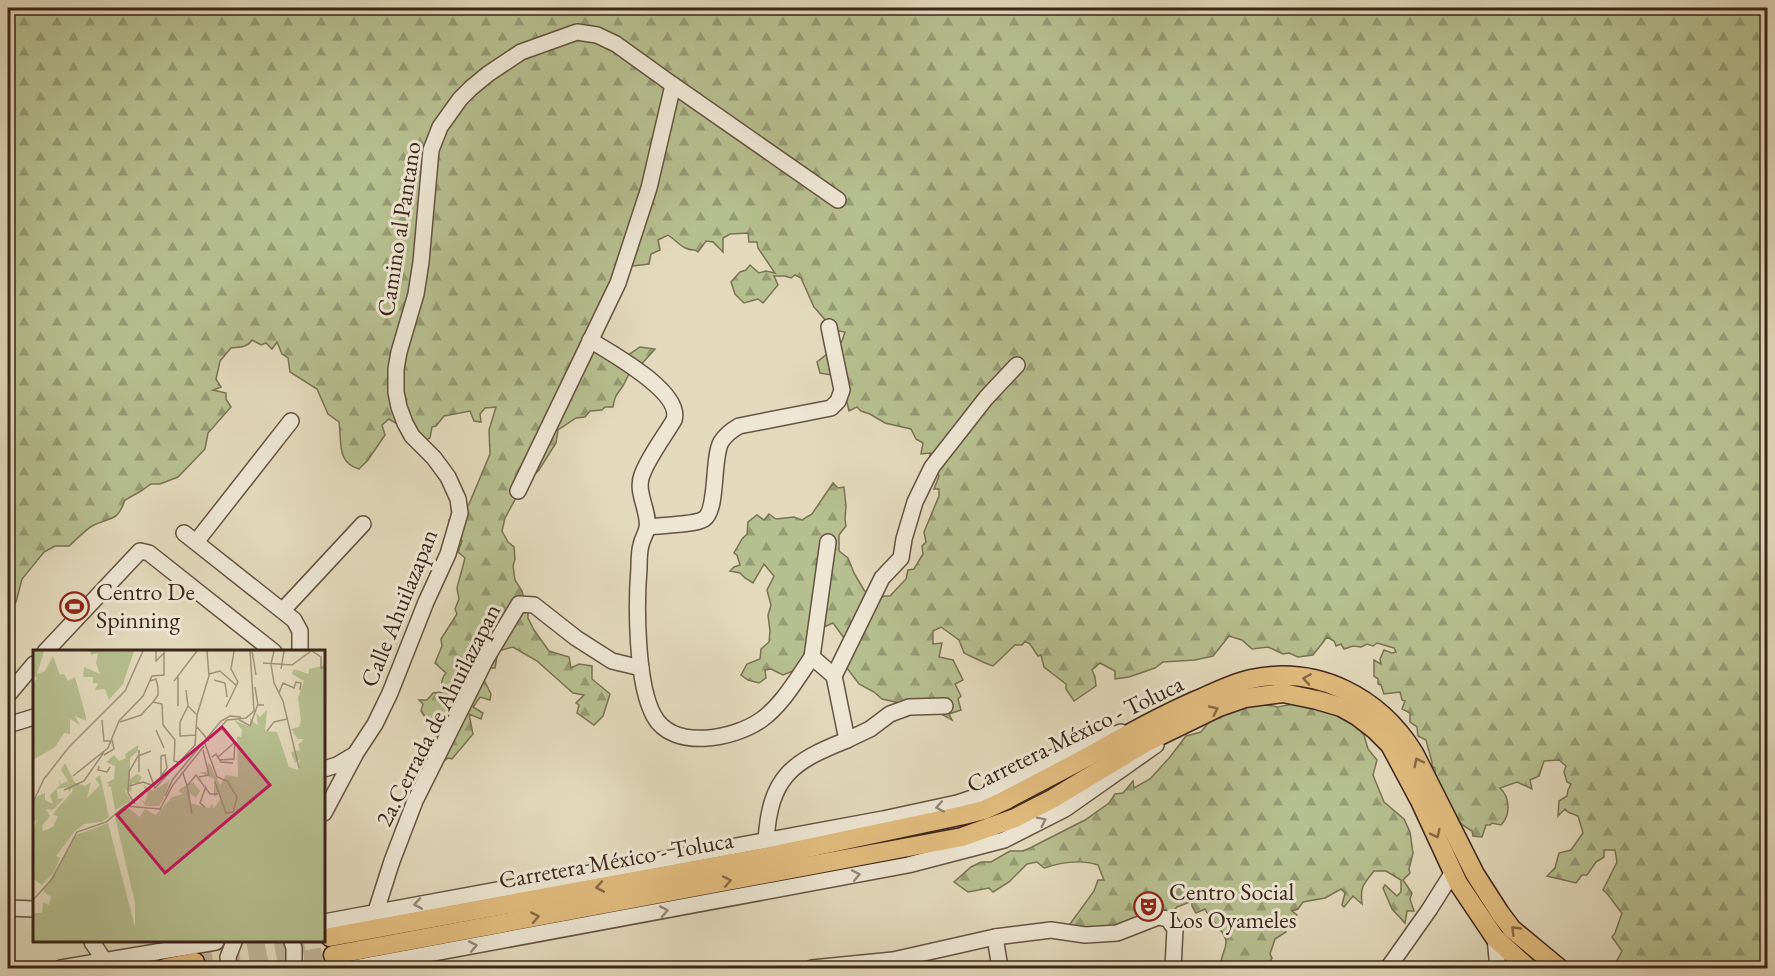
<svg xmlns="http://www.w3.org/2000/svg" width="1775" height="976" viewBox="0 0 1775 976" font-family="'EB Garamond',serif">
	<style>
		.forest { fill: url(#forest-firs); stroke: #797254; stroke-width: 1.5 }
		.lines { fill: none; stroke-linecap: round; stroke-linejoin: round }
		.major-tunnel { stroke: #c2b59b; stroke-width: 18; stroke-dasharray: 18 9; stroke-linecap: butt }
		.minor-casing { stroke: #665242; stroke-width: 18 }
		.major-casing { stroke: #3c2519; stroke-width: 21 }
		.minor { stroke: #ede6d3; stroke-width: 15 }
		.major { stroke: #e2bc7e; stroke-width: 18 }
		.oneway { stroke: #876946 }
		.oneway2 { stroke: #948676 }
		.labels { text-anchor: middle; stroke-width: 6; stroke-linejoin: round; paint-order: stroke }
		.street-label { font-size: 24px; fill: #3c2519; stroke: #ede6d3 }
		.poi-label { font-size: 24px; fill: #3c2519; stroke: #ede6d3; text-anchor: start }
		.inset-road { fill: none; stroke: #a0917b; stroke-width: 1.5 }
		.view { fill: #c2185b; fill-opacity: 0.15; stroke: #c2185b; stroke-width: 3 }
		.inset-edge { fill: none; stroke: #3c2519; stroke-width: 3 }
	</style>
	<defs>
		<pattern id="forest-firs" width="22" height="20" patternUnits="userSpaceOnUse" patternTransform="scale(1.5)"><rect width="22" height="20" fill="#b6bf8f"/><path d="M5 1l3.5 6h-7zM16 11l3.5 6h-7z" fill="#959b74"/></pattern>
	</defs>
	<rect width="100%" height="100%" fill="#e3d9bc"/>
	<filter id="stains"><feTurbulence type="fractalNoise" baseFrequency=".00333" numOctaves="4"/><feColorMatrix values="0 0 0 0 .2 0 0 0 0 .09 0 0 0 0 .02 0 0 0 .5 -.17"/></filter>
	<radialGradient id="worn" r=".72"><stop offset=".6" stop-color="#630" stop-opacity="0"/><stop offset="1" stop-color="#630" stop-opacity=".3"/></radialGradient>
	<g class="forest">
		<path d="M8,8H1767V968H1613L1622,951L1612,937L1615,933L1622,913C1616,907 1609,894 1603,890L1617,862L1615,850H1604V857L1596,862L1587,875H1582L1576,883L1547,876L1555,868L1559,853L1571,850L1583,833L1578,816L1568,812L1565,809L1558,816L1559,801L1567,796L1568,790L1571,784L1567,782L1564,772L1566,766L1559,760L1544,761L1539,776L1530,780L1532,789L1517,782L1500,788C1510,797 1511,815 1501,825L1492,823L1490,825H1486L1482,837L1473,836L1472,831C1450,819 1434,793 1435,768L1432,766V762L1426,740L1418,736L1417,727L1410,722V713L1402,709L1405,701L1402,700L1400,692L1384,694L1381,685L1378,684V679L1374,676V660L1381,664L1380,659L1384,650L1392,653L1396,652L1394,648L1377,643L1373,646L1367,644L1361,647L1353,646L1344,649L1341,644L1336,646L1334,641L1327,637L1313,655L1298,657L1289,653L1283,654L1268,647L1252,649L1242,640L1229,636L1213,656L1195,660L1163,662L1155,668L1129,677L1115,679V671L1100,663L1092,670L1095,677L1096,686L1074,701L1066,689V684L1044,667L1041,655L1038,656L1030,644L1025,641L1022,645H1015L993,666L985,663L964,653L959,640L941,627L933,631V644L942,643L939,657L953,660L963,680L955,684L961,696L958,699L961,710L949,714L952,720L936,711L882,699L874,692L859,684L847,668L850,646L833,623L814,631L803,667L783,675L771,669L765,670L766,678L759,683L748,680L741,675L747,664L760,659L761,649L769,642L770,631L768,615L771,605L767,590L774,576L764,564L753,583L745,578L740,573L730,571L734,567L740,565L737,555L734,553L742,539L747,534L748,522L757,515L764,520L769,514L776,519L794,517L802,520L812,514L833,483L838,488L844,487L846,506L845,519L846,526L839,535V551L848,558L854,573L864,590L871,597L878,599L884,596H890L906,579L908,570L914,569L923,554L922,546L926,542L924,532L939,496V489H934L939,476L930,458V453L921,454L923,443L916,439L911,429L885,423L870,414L861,411L857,407L849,411L846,398L832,375L820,373L817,362L826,355L829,357L842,341L845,332L834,330L814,307L801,278L795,275L791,278L785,276H774L778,285L763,303L758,299L744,303L735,294L731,282L740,272L746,270L750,265L759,273L766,271L775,273L758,248L757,242H749L748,233L730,234L723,238V252L713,242L706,241L698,252L695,250C684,251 677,241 668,235L658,240L660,250L651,254L649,264L624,267L588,335L625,357L640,347L655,349L638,368H633C628,374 628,376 625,382C620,393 615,392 613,407H605L602,410L590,411L585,417L576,418L558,430L556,443L539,470L522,487L505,518L502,531L508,542L514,547L515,559L513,566L515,580L522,591L528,613V618L534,630L549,651L569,657L571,668L579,664L592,666V679L610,694L603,716L594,725L577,713L579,705L576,703L584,695L573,693L537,661L513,647L498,651L495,668H489L483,678L491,694L490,700L480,697L473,707L483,713L481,719L469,714L473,734L452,759L448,758L439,765C439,742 434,730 421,711L423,704L419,700H427L433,693L442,692C441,685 441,678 446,673L435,663L442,646L441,639L457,614L455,609L459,599L457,588L465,558L458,552L462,541L448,529L449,520H455L469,504L490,454L489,430L496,407L485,408L480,414L481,422L474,421L470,411L444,416L436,426L432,427L430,438L414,444L402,427L389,419L382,425L385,435L368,460L359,469C336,462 342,442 339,422L328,414L317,389L290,372L288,358L282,354L277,342L272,349L266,343L261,345L252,340C247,348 239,347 231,348L220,361L216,379L221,387L213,390L226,393V399L231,407L208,433L205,449L178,477L160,484H151L141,491L125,500C117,523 111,516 92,526C84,531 76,540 69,546H55L44,552L22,579L16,602L8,609Z"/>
		<path d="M1307,701L1348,717L1364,735L1368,749L1377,760L1373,775L1384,802L1404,819L1410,832L1413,853L1409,869L1410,873L1403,880L1412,893L1410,899L1414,911H1407L1405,923L1392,909L1383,888L1385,885L1397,896L1401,892V880L1386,871H1374C1363,885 1360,886 1362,904L1353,896L1344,907L1342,905L1345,893L1341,889L1325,898L1303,902L1298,909L1292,911L1297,915L1285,928L1286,932L1275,939L1270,954L1272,958L1268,966L1271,968H1221C1219,956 1227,950 1226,941C1224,929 1211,922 1205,909L1196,913L1192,906V901L1177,907L1172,913L1162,921L1073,932L1070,924L1094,891L1098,880H1104L1098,865C1080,859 1062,862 1044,868L1037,862L1027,864L1009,882L993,892L989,888L968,892L954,882L971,867L981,862H991L1010,851H1023L1030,848L1085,820L1109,803L1115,794L1123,793L1133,781L1134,788L1150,779L1170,757L1186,736L1201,732L1212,718H1220L1230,711L1261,704L1278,707Z"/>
	</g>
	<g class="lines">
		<g class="major-tunnel">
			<polyline points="195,962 304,942"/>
			<polyline points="251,968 333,955"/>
		</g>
		<defs>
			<g id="minor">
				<polyline points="673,85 838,200"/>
				<path d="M590,340C611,353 683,392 674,420C664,437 649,456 642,475C635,492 650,512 647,528C646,534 642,539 641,545C639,552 639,560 639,568C636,604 636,684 654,716C673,751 734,739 761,720C782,705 797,679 812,657L834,676L847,740C791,762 770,777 766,841"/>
				<path d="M648,527C660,525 695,525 704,519C718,510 712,459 721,442C726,434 732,430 739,426L831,408L838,401L842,390L829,327"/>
				<polyline points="184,533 294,620 300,631 300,652"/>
				<polyline points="196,542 291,421"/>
				<polyline points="283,610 363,524"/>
				<polyline points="45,652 140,551 149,553 274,652"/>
				<polyline points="812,657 828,542"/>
				<polyline points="834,676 882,578 901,558 904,539 915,502 932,467 986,398 1017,365"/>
				<polyline points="8,695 34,664"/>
				<polyline points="8,725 34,717"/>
				<polyline points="847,740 870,729 890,714 909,707 945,706"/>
				<polyline points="324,769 337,765 354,755"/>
				<polyline points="324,813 356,753 375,724 390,693 426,602 448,554 460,513 458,499 448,477 434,458 412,436 405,423 399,407 396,392 396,369 399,352 416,294 421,262 431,150 440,127 460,99 471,88 488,74 521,52 577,32 597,35 616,44 673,85 649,188 618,283 518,491"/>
				<polyline points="8,908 34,909"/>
				<polyline points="376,911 392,861 415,801 486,659 519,604 534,605 576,638 612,661 641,668"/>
				<polyline points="324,922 883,819 957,803 978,796 1068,750 1121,732"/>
				<polyline points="995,937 1000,968"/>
				<polyline points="1495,938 1498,968"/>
				<polyline points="92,942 104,960"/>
				<polyline points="292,942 294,948 294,968"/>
				<polyline points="61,968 216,942"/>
				<polyline points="229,968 228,957 234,942"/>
				<polyline points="353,968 908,865 1004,840 1065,809 1156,745"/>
				<polyline points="812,968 893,960 995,937 1051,930 1085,935 1117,933 1158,917 1168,919 1175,929 1173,968"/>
				<polyline points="1388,968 1429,910 1453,872"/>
			</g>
			<g id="major">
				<path d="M330,937L765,857L964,815L984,810L1006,800C1037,783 1068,768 1098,751C1133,731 1167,712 1204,697C1219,690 1234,683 1251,679C1318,665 1379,697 1414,753L1475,874L1500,913L1512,929L1559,968"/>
				<polyline points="333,955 962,837 1015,818 1052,799 1145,743 1219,707 1245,698 1283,693 1317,700 1341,707 1357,716 1375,730 1390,745 1420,801 1458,883 1495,938 1528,968"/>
				<polyline points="165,968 195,962"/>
			</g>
		</defs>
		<use href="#minor" class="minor-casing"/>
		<use href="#major" class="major-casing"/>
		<use href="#minor" class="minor"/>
		<use href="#major" class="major"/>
	</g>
	<defs><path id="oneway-chevron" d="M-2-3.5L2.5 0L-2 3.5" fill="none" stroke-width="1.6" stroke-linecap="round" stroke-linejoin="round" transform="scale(1.5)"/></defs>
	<g class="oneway">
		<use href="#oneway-chevron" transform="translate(1307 679) rotate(-171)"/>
		<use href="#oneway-chevron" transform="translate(1214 710) rotate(-25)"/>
		<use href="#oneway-chevron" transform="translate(1418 762) rotate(-117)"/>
		<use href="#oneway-chevron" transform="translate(1436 834) rotate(64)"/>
		<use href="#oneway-chevron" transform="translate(727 881) rotate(-11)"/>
		<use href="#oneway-chevron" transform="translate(600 887) rotate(170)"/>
		<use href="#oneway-chevron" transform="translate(535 917) rotate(-11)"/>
		<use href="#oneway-chevron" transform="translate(1515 930) rotate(-134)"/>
	</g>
	<g class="oneway2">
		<use href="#oneway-chevron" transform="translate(940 807) rotate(169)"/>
		<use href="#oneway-chevron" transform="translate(1042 821) rotate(-26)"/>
		<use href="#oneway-chevron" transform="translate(856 875) rotate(-11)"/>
		<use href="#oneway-chevron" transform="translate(418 904) rotate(170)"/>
		<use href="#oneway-chevron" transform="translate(664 911) rotate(-11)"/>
		<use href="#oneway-chevron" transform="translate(473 946) rotate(-11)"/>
	</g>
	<defs>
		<symbol id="stadium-ring" viewBox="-11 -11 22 22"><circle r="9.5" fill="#ede6d3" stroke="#8f2418" stroke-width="1.5"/><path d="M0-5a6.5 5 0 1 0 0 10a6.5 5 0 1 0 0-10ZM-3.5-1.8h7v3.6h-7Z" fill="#8f2418"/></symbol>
		<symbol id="theatre-ring" viewBox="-11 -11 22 22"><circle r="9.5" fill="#ede6d3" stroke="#8f2418" stroke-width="1.5"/><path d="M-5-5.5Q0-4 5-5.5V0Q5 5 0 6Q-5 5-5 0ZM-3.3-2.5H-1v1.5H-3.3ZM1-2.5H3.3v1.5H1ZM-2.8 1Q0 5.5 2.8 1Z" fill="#8f2418"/></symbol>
	</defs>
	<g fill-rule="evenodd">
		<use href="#stadium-ring" x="58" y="590" width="33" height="33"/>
		<use href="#theatre-ring" x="1132" y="890" width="33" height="33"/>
	</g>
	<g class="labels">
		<g class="street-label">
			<text transform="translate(399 229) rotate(-81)" y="8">Camino al Pantano</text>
			<text transform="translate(399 608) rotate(-68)" y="8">Calle Ahuilazapan</text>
			<text transform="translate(438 715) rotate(-63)" y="8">2a.Cerrada de Ahuilazapan</text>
			<text transform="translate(1075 734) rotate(-26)" y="8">Carretera México - Toluca</text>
			<text transform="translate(616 860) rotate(-10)" y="8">Carretera México - Toluca</text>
		</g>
		<g class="poi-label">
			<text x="96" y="600">Centro De<tspan x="96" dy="28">Spinning</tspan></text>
			<text x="1169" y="900">Centro Social<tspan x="1169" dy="28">Los Oyameles</tspan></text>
		</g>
	</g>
	<g transform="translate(33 650)">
		<rect width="292" height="292" fill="#e3d9bc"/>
		<path d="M0,1H11L4,24L12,21L20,6L27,25L31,24L35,31L42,27L53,67V71L42,66L47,75L37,69V84L31,83L22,97L0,110V34L4,28L0,24ZM57,1H101L90,34L76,50L72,39L62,40L65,33H60V27H50L51,17L67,24L63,13L65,3L58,5ZM292,10V292H0V263H9L10,252L16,255L18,247L10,241L43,185L75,173L102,277V253L82,167L93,156L107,167L112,159L123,165L139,147L150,144L145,141L148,138L160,132L167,141L163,148L157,143L158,153L176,158L179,154L181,158L187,150L186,144L181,147V129L166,122H174L175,113L177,114L187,135L193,125L205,127L204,86L208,87L209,80L201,70L217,77V68L225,76L223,63L227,67L234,60L232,81L244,82L256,117L265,120L267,109L262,113L258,102L267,100L265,95L271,89H265L258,79L266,77L268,71L265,48L271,31L259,24L261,19L276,24V19L289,16ZM105,95V101L97,108V129L104,124L109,127L106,132L120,141L137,130L130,150L126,156H112L108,150L112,152L115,143L109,134L99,133L98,142L91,139L98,151L82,160L78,137L74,136L77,134L73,133L81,129L82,116L73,112L81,105L86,111L93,108L92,104ZM32,113L42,133L52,136L58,132L54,148L67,135L62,129L67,125L76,167L68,172L51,174L42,181L23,206L27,208L21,222L9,235L0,229V179L4,170L0,172V148L12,143V150L20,154L17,145L27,135L26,130L28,134L35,131L28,120ZM34,137L36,142L40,137L39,142L22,161L20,165L25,166L20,177L10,181L9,176L17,166L13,159L20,160L31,148L25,149L24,139Z" fill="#b6bf8f" fill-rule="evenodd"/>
		<path class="inset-road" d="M123,1V11L131,3M219,1L223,25M241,1L238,14L241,33L250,51L266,118M279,1L288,7V18L293,17M230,13L259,15L278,1M248,19L251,1M176,24L187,21L204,36M181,30L192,33L194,47M117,31L123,29L125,37V45L120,52M141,31L164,1M222,37L225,55H231M153,40L155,56L163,64M246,43L250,33L261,38L263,32L268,33L267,40M145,56V27M155,56L147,72V86L163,85M193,57L205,32L198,19L201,1M205,69L217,76L225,54M69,70L71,91H78M87,72L108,65L120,52L129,54L130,75L142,90L141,111L145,112M164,77L176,91M123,80L131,98M234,81L241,72L254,69M178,88L194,70L213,68L221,61L217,1M171,91L184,127L194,131L204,147L200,162L193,163L182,132M106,100V122M71,105L81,99L79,90M179,107L183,104L188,112L200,113M185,107L202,92M186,110L201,109L202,92M66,116L65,120L74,122L77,117M115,119L122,138L162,95L164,65L176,26L174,1M150,123L154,136L163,125L177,144H185M40,126L75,98L86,71L110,46L119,26L131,25V1M128,126V106L132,105L134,118L128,126L132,129M166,127L176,125L170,100M96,136L110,132L118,135M154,136L159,164M31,140L51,131L71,102M132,146L140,129L188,71L197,66L208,67M0,152L11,129L36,97L92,41L110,1M102,154L95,143L96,122L105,106L118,101M172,157L167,153L173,136M0,250L19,229L44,182L73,172L92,156L127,159L140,135L171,96"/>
		<path class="view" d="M189,77L237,135L132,223L84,165Z"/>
		<rect width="292" height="292" class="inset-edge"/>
	</g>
	<rect width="1775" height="976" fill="none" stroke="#e3d9bc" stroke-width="30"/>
	<rect x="9" y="9" width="1757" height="958" fill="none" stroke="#3c2519" stroke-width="3"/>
	<rect x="15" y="15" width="1745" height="946" fill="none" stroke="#3c2519" stroke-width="1.5"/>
	<rect width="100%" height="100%" filter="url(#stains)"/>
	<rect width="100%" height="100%" fill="url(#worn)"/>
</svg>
